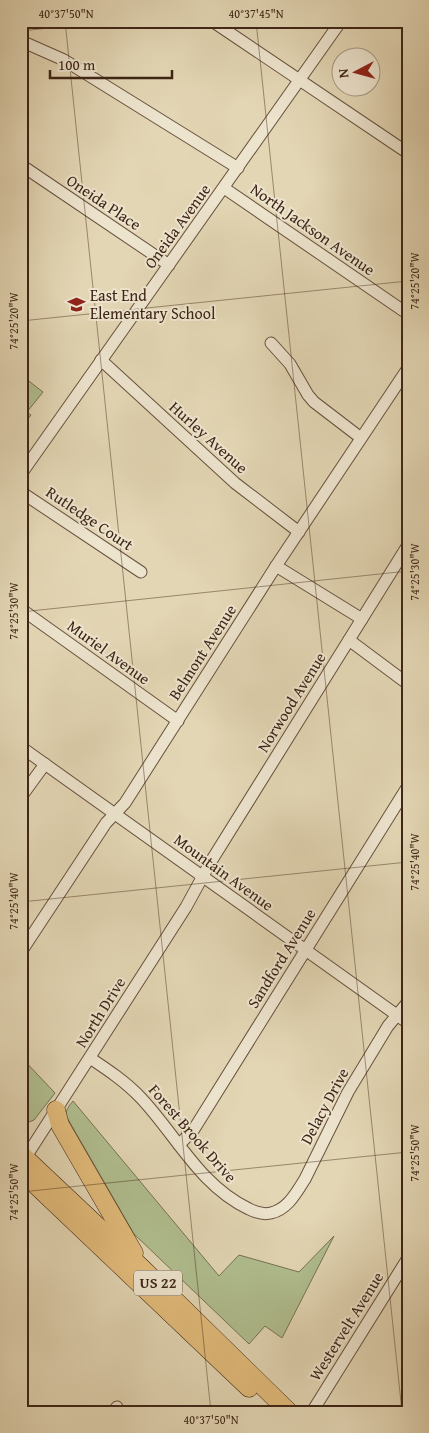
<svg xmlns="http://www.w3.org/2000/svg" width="429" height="1433" viewBox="0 0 429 1433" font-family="'Gentium Book Plus',serif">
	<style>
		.green { fill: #b0be8f; stroke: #777252 }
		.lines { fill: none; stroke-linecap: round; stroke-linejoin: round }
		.minor-casing { stroke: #67513e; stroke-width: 13 }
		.highway-casing { stroke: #3e2516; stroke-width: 19 }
		.minor { stroke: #ede4ce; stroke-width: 11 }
		.highway { stroke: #e2bb7a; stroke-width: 18 }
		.ticks { fill: none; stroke: #3e2516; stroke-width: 1; stroke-opacity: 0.45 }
		.labels { text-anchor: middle; stroke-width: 4; stroke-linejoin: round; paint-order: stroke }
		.shield { fill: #ede4ce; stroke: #725e4d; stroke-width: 1 }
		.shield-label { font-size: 15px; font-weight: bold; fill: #3e2516 }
		.street-label { font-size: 16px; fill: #3e2516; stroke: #ede4ce }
		.poi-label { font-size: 16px; fill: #3e2516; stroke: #ede4ce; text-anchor: start }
		.neatline { fill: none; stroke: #3e2516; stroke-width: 2 }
		.ticks-label { font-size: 12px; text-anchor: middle; fill: #3e2516 }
	</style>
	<rect width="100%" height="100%" fill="#e3d6b4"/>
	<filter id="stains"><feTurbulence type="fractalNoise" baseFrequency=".004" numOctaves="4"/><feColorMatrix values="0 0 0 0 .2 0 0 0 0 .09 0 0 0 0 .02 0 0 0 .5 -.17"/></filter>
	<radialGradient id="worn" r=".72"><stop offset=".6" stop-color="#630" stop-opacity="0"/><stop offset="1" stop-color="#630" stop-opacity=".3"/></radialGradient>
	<g class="green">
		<polygon points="21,375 43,392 27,412 31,415 21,428"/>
		<polygon points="21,1057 55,1093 34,1120 21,1125"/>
		<polygon points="73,1101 219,1276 239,1255 299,1272 334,1236 282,1338 265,1326 249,1344 134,1234 65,1114 69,1106"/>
	</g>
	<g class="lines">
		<defs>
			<g id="minor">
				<polyline points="212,21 408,153"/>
				<polyline points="21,41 64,60 238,168"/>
				<polyline points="21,165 169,265"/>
				<polyline points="224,188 408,314"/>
				<polyline points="271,343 290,364 308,395 314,402 361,438"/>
				<polyline points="101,360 235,483 299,532"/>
				<polyline points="21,474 341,21"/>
				<polyline points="21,492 141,572"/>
				<polyline points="276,566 362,619"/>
				<polyline points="21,609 178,721"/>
				<polyline points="349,640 408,684"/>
				<polyline points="21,747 408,1023"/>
				<polyline points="21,797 45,764"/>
				<polyline points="21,952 106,823 125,803 276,566 408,368"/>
				<path d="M90,1058C108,1070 126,1082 141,1098C176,1135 200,1186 249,1209C255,1212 263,1215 271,1213C288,1209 296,1193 305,1179L348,1092L388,1026L408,1002"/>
				<polyline points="179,1145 194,1129 408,786"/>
				<polyline points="22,1163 186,907 210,863 408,545"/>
				<polyline points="113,1412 117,1407"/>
				<polyline points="312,1412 408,1258"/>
			</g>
			<g id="highway">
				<polyline points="56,1110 60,1125 134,1253"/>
				<polyline points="21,1154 143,1269 289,1412"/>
				<polyline points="21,1171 249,1388"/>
			</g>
		</defs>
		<use href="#minor" class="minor-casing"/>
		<use href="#highway" class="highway-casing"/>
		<use href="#minor" class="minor"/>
		<use href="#highway" class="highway"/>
	</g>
	<path class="ticks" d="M65,21L211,1412M256,21L402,1412M21,31L115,21M21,321L408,281M21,612L408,571M21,902L408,862M21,1192L408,1152"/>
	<defs>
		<symbol id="school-bare" viewBox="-9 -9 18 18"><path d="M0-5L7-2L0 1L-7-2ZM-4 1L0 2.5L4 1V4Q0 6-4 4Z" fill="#8f2418" stroke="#ede4ce" stroke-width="2.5" paint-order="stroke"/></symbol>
	</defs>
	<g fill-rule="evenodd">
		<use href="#school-bare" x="64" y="292" width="25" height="25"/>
	</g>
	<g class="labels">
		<rect class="shield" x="134" y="1270.5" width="48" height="25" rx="4"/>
		<g class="shield-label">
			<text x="158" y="1288">US 22</text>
		</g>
		<g class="street-label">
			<text transform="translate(104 202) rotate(34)" y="6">Oneida Place</text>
			<text transform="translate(177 226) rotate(-54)" y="6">Oneida Avenue</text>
			<text transform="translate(313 229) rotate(35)" y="6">North Jackson Avenue</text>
			<text transform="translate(209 437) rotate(42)" y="6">Hurley Avenue</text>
			<text transform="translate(90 518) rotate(34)" y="6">Rutledge Court</text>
			<text transform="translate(109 652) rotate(36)" y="6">Muriel Avenue</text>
			<text transform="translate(202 652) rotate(-57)" y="6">Belmont Avenue</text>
			<text transform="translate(291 702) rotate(-58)" y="6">Norwood Avenue</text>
			<text transform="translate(224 872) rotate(36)" y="6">Mountain Avenue</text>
			<text transform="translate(281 958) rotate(-58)" y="6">Sandford Avenue</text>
			<text transform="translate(100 1012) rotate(-58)" y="6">North Drive</text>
			<text transform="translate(324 1106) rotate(-62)" y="6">Delacy Drive</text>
			<text transform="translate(193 1133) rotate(49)" y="6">Forest Brook Drive</text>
			<text transform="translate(346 1326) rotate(-58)" y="6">Westervelt Avenue</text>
		</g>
		<g class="poi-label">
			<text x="90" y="301">East End<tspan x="90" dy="18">Elementary School</tspan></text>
		</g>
	</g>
	<rect width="429" height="1433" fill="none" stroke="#e3d6b4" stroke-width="55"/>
	<g transform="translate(356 72) rotate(264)"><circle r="24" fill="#ede4ce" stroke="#a79884"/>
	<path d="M0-4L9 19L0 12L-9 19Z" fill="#8f2418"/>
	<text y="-8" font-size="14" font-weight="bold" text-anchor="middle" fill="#3e2516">N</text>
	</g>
	<path d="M50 70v8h122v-8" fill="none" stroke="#3e2516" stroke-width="2.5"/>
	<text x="58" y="70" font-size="15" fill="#3e2516" stroke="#ede4ce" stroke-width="4" paint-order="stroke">100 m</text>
	<rect x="28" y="28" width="374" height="1378" class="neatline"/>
	<g class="ticks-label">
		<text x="66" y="18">40°37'50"N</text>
		<text x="256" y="18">40°37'45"N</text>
		<text transform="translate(415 281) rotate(-90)" y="4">74°25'20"W</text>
		<text transform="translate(14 321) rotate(-90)" y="4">74°25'20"W</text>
		<text transform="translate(415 572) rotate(-90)" y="4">74°25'30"W</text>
		<text transform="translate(14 611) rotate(-90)" y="4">74°25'30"W</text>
		<text transform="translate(415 862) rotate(-90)" y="4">74°25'40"W</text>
		<text transform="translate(14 901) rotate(-90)" y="4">74°25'40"W</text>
		<text transform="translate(415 1153) rotate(-90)" y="4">74°25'50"W</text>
		<text transform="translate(14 1192) rotate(-90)" y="4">74°25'50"W</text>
		<text x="211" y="1424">40°37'50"N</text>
	</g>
	<rect width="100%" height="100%" filter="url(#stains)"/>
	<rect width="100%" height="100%" fill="url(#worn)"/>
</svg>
